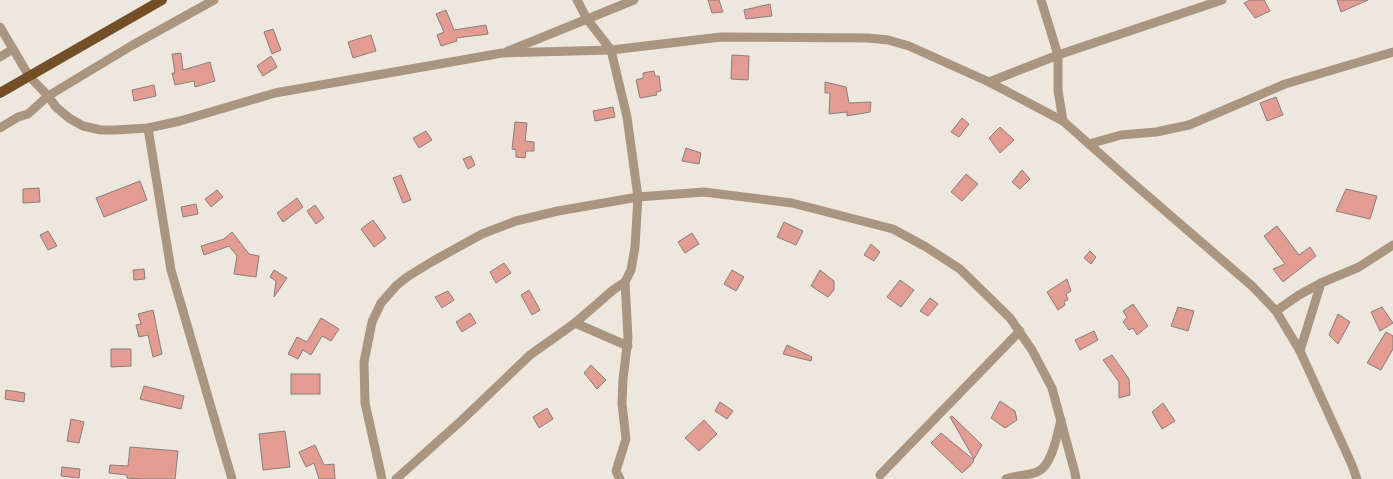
<svg xmlns="http://www.w3.org/2000/svg" width="1393" height="479" viewBox="0 0 1393 479" font-family="Montserrat,sans-serif">
	<style>
		.building { fill: #e29c92; stroke: #8a7f7d }
		.lines { fill: none; stroke-linecap: round; stroke-linejoin: round }
		.minor { stroke: #aa9580; stroke-width: 9 }
		.primary { stroke: #734f27; stroke-width: 10 }
	</style>
	<rect width="100%" height="100%" fill="#eee7de"/>
	<g class="building">
		<polygon points="708,0 719,0 723,12 712,13"/>
		<polygon points="1250,0 1264,0 1270,11 1255,18 1244,3"/>
		<polygon points="1337,0 1368,0 1341,12"/>
		<polygon points="770,4 772,16 746,19 744,10"/>
		<polygon points="446,10 454,30 486,25 488,34 456,38 457,41 441,46 437,35 444,32 436,14"/>
		<polygon points="273,29 281,50 272,54 264,32"/>
		<polygon points="371,35 376,51 353,58 348,42"/>
		<polygon points="181,53 183,70 210,62 215,81 195,87 194,81 175,85 172,73 175,73 172,54"/>
		<polygon points="732,55 749,56 748,80 731,79"/>
		<polygon points="271,56 277,67 263,76 257,66"/>
		<polygon points="654,71 655,76 659,76 661,91 656,92 657,95 640,98 636,80 643,78 643,73"/>
		<polygon points="825,82 846,87 849,103 871,102 870,112 847,116 847,112 829,114 830,93 825,93"/>
		<polygon points="154,85 156,96 134,101 132,90"/>
		<polygon points="1276,97 1283,115 1267,121 1260,103"/>
		<polygon points="613,107 615,117 595,121 593,111"/>
		<polygon points="962,118 969,124 959,137 951,132"/>
		<polygon points="515,122 527,123 525,141 534,142 534,151 526,151 525,158 516,157 516,150 512,149"/>
		<polygon points="1000,127 1014,140 1000,153 989,138"/>
		<polygon points="426,131 432,140 419,148 413,138"/>
		<polygon points="686,148 701,153 699,164 682,161"/>
		<polygon points="471,156 475,165 468,169 463,159"/>
		<polygon points="1022,170 1030,179 1020,189 1012,182"/>
		<polygon points="966,174 978,184 962,201 951,192"/>
		<polygon points="401,175 411,200 403,203 393,178"/>
		<polygon points="140,181 147,200 104,217 96,198"/>
		<polygon points="39,188 40,202 23,203 23,189"/>
		<polygon points="1346,189 1377,196 1370,219 1336,211"/>
		<polygon points="217,190 223,197 211,207 205,199"/>
		<polygon points="297,198 303,207 283,222 277,213"/>
		<polygon points="196,204 198,214 183,217 181,207"/>
		<polygon points="315,205 324,218 316,224 307,211"/>
		<polygon points="373,220 386,238 374,247 361,229"/>
		<polygon points="784,222 803,231 796,245 777,237"/>
		<polygon points="1277,226 1299,255 1310,247 1316,256 1283,282 1273,269 1285,264 1264,236"/>
		<polygon points="48,231 57,246 48,250 40,235"/>
		<polygon points="232,232 249,254 259,256 256,277 234,274 237,256 229,246 204,255 201,246 224,239"/>
		<polygon points="692,233 699,244 685,253 678,242"/>
		<polygon points="871,244 880,252 874,261 864,255"/>
		<polygon points="1090,251 1096,257 1091,264 1084,258"/>
		<polygon points="504,263 511,273 496,283 490,272"/>
		<polygon points="144,269 145,279 134,280 133,270"/>
		<polygon points="274,270 287,278 274,297 276,281 270,277"/>
		<polygon points="732,270 744,277 736,291 724,284"/>
		<polygon points="820,270 834,281 834,290 828,297 811,286"/>
		<polygon points="1067,279 1071,291 1066,294 1068,300 1064,301 1065,305 1058,310 1047,292"/>
		<polygon points="900,280 914,290 901,307 887,297"/>
		<polygon points="529,290 540,310 532,315 521,295"/>
		<polygon points="448,291 454,300 442,308 435,297"/>
		<polygon points="930,298 938,304 928,316 920,311"/>
		<polygon points="1133,304 1148,326 1137,335 1133,328 1129,330 1123,322 1127,317 1123,311"/>
		<polygon points="1178,307 1194,311 1188,331 1171,326"/>
		<polygon points="1382,307 1393,323 1380,331 1371,312"/>
		<polygon points="153,310 162,354 153,357 148,335 139,337 136,325 141,324 138,314"/>
		<polygon points="470,313 476,323 462,332 456,322"/>
		<polygon points="1338,314 1350,322 1338,344 1329,335"/>
		<polygon points="321,318 339,329 331,341 322,336 311,355 303,350 298,359 288,354 297,337 307,342"/>
		<polygon points="1094,331 1098,340 1080,350 1075,340"/>
		<polygon points="1386,332 1393,336 1393,349 1381,370 1367,363"/>
		<polygon points="787,345 812,357 811,361 783,354"/>
		<polygon points="111,349 131,349 131,366 111,367"/>
		<polygon points="1112,355 1129,379 1130,395 1119,398 1119,382 1103,360"/>
		<polygon points="591,365 606,380 597,389 584,373"/>
		<rect x="291" y="374" width="29" height="20"/>
		<polygon points="144,386 184,396 181,409 140,399"/>
		<polygon points="6,390 25,393 24,402 5,399"/>
		<polygon points="1000,401 1015,411 1017,420 1005,428 991,418"/>
		<polygon points="720,402 733,411 727,419 715,411"/>
		<polygon points="1163,403 1175,421 1162,429 1152,412"/>
		<polygon points="547,408 553,419 539,428 533,417"/>
		<polygon points="952,416 982,445 974,459 950,417"/>
		<polygon points="71,419 84,422 79,443 67,441"/>
		<polygon points="704,420 717,434 699,451 685,438"/>
		<polygon points="285,431 290,467 263,470 259,434"/>
		<polygon points="941,433 974,460 970,466 962,473 931,443"/>
		<polygon points="315,445 324,465 334,464 335,479 319,479 314,463 306,467 299,452"/>
		<polygon points="130,447 178,451 175,479 142,479 127,478 127,475 109,473 110,465 128,466"/>
		<polygon points="62,467 80,469 79,478 61,476"/>
	</g>
	<g class="lines">
		<g class="minor">
			<polyline points="1041,0 1058,55 1058,90 1063,121"/>
			<polyline points="0,27 29,76 48,96 56,107 69,118 83,126 101,130 115,130 148,128 180,121 275,93 502,53 611,50 721,37 868,38 888,40 909,46 989,82 1063,121 1134,184 1252,286 1276,311 1300,351 1352,465 1357,479"/>
			<polyline points="508,51 634,0"/>
			<polyline points="0,57 13,49"/>
			<polyline points="989,82 1058,55 1222,0"/>
			<polyline points="0,128 18,117 28,114 48,96 131,46 214,0"/>
			<polyline points="148,128 171,270 232,479"/>
			<polyline points="1089,144 1121,135 1156,132 1189,125 1285,84 1393,52"/>
			<polyline points="1276,311 1299,295 1321,283 1359,267 1393,245"/>
			<polyline points="575,323 628,346"/>
			<polyline points="1300,351 1321,283"/>
			<polyline points="880,475 1020,331"/>
			<polyline points="382,479 365,403 364,362 372,322 381,303 396,286 407,277 433,261 482,234 516,221 558,211 638,197 704,192 792,203 893,229 926,247 960,269 1010,318 1032,350 1052,388 1075,473 1076,479"/>
			<polyline points="396,479 462,420 530,355 575,323 613,290 625,282 631,270 635,247 638,197 627,117 611,50 587,19 577,0"/>
			<polyline points="620,479 616,471 626,439 622,404 623,379 628,338 625,282"/>
			<path d="M1006,479C1016,475 1027,476 1037,472C1052,466 1057,435 1061,420"/>
		</g>
		<polyline class="primary" points="0,93 162,0"/>
	</g>
</svg>
